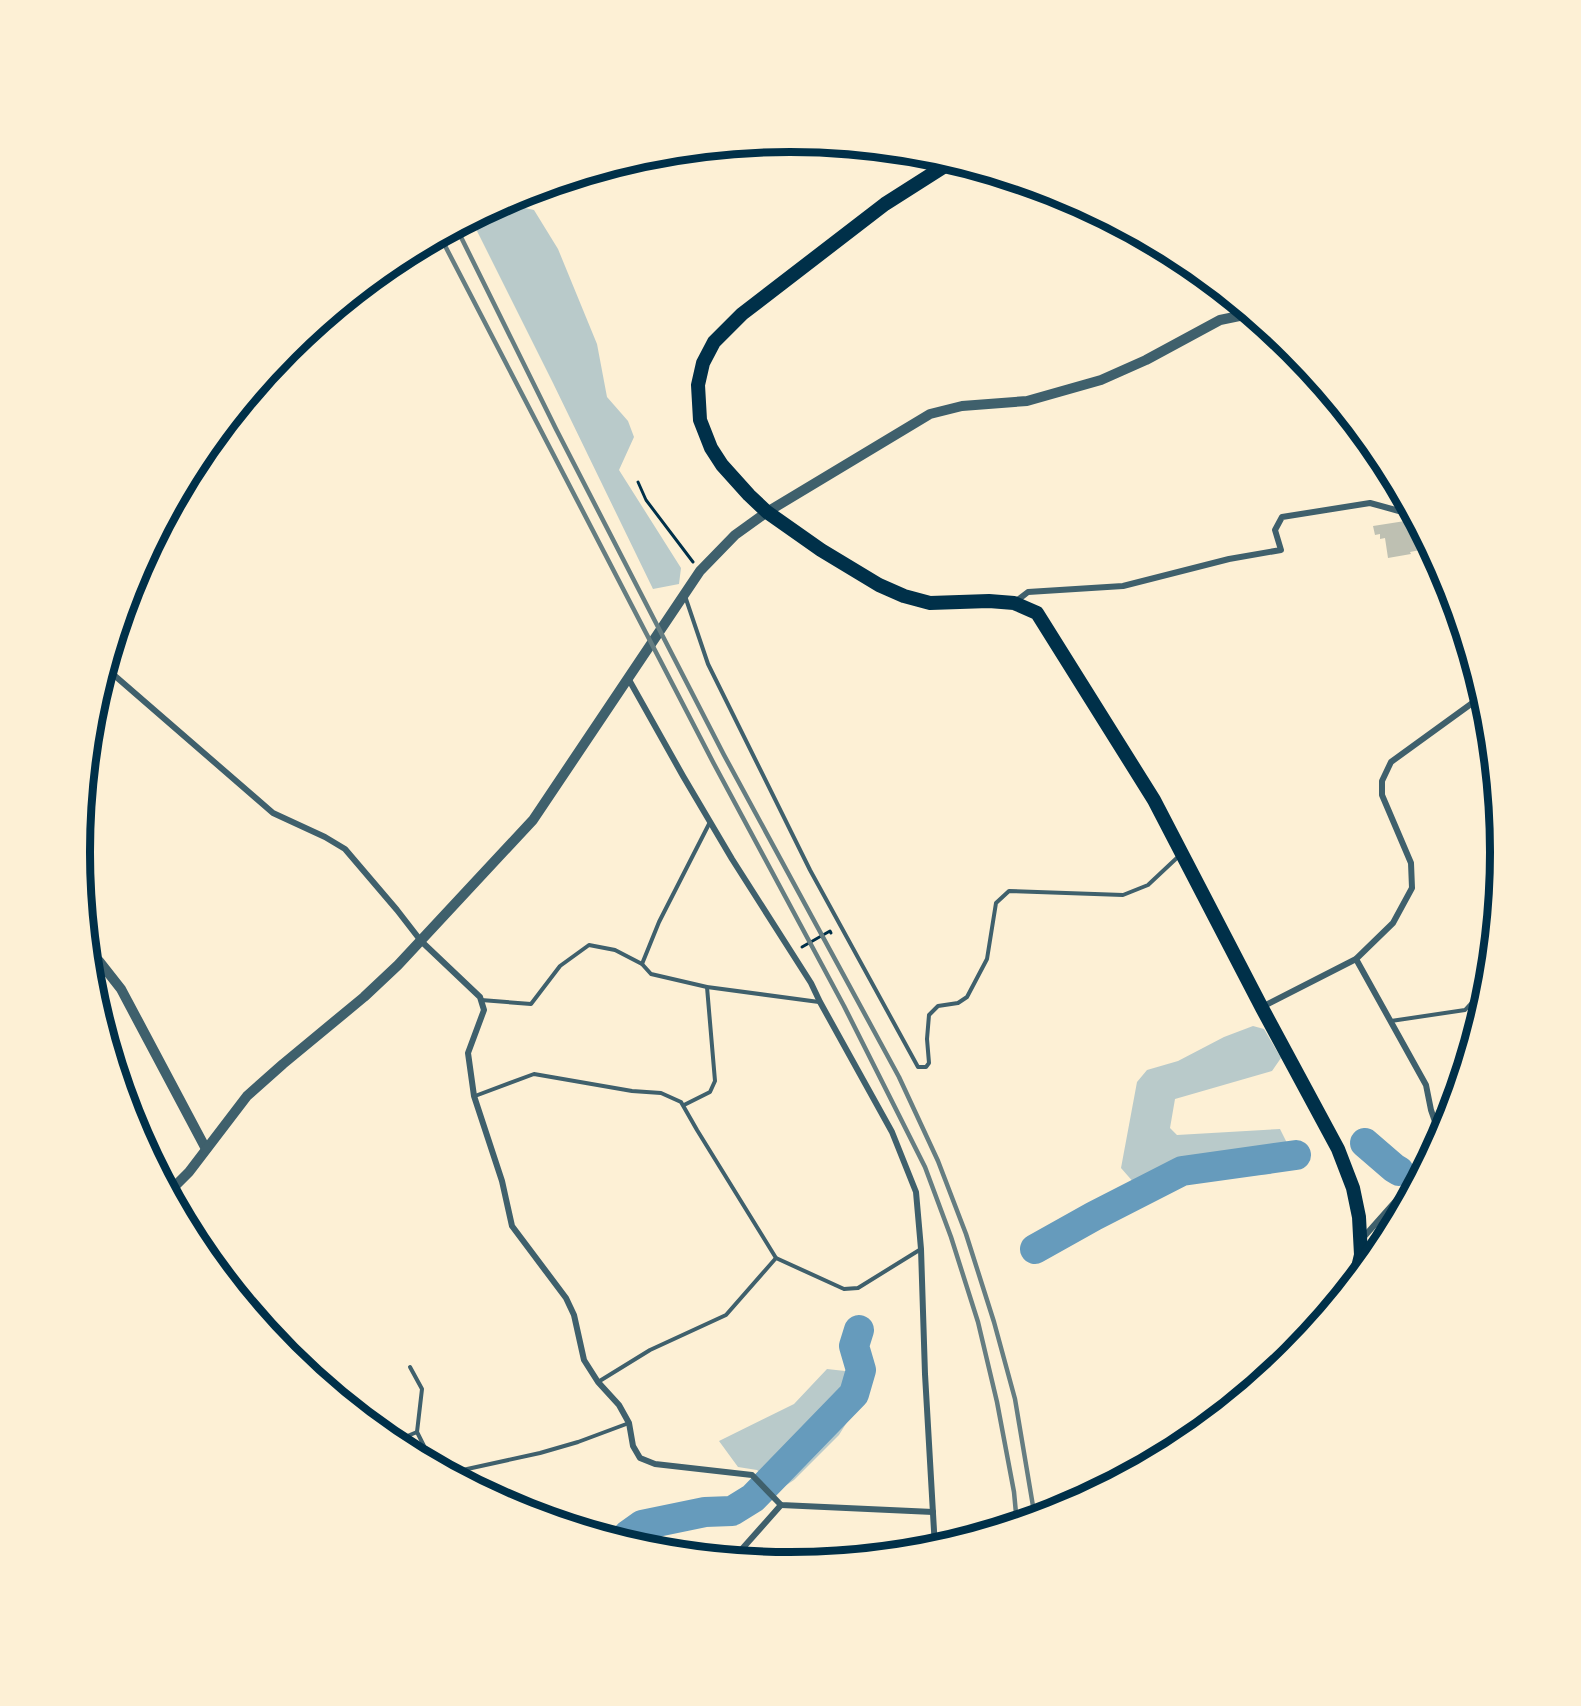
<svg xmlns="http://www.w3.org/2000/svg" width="1581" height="1706" viewBox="0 0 1581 1706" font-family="Inter,sans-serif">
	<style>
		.green { fill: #b9caca }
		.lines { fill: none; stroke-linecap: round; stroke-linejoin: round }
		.river { stroke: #669bbc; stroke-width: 30 }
		.building { fill: #bec0b2 }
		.path { stroke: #003049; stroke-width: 3 }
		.service { stroke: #3f606c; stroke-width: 4 }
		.minor { stroke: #3f606c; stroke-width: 6 }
		.tertiary { stroke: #3f606c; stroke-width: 10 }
		.primary { stroke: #003049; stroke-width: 14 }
		.rail { stroke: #657d81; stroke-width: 4.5 }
		.rim { fill: none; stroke: #003049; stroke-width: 8 }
	</style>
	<rect width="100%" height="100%" fill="#fdf0d5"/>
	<g class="green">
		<polygon points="511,205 534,210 558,249 597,344 607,397 628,421 634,437 619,470 681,568 679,584 653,589 553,383 474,225"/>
		<polygon points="1253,1026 1264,1029 1281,1058 1272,1071 1175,1099 1170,1128 1177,1135 1280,1129 1288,1145 1271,1174 1232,1177 1159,1176 1135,1184 1121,1168 1137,1082 1147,1070 1178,1061 1224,1037"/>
		<polygon points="827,1369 845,1371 853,1376 857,1406 839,1435 794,1480 779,1490 757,1470 738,1467 719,1441 794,1404"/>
	</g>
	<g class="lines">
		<g class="river">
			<polyline points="1365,1143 1394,1168 1399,1171"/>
			<polyline points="1035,1249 1094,1216 1182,1171 1296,1155"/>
			<polyline points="622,1541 628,1535 642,1525 705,1512 732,1511 753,1498 854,1394 861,1370 854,1346 859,1330"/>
		</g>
	</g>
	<polygon class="building" points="1405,521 1406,528 1418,526 1430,548 1410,552 1411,554 1388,558 1385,538 1380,539 1380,534 1375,535 1373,526"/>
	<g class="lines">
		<g class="path">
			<polyline points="638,482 646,500 693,562"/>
			<polyline points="802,947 830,931 831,933"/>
		</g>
		<g class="service">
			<polyline points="685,596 708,664 810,870 918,1067 926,1067 929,1063 927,1039 929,1015 938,1006 958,1003 967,997 987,959 996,903 1009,891 1123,895 1148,885 1180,855"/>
			<polyline points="642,964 659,922 710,822"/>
			<polyline points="481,1000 531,1004 560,966 589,945 615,950 642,964 651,974 707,987 819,1002"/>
			<polyline points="1391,1021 1465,1010 1488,985"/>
			<polyline points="475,1096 534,1074 632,1091 661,1093 681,1102 697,1130 776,1258 844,1289 858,1288 921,1249"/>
			<polyline points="684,1105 710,1092 715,1081 707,987"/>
			<polyline points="410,1367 422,1389 417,1432"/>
			<polyline points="598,1382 650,1350 726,1315 776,1258"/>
			<polyline points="396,1445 405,1437 417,1432 424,1446 427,1461"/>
			<polyline points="449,1473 540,1453 578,1442 629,1423"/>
		</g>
		<g class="minor">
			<polyline points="1014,603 1028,592 1123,586 1229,559 1281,550 1275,530 1282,517 1370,503 1399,511 1409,510"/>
			<polyline points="107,669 273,813 325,837 345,849 397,910 421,941 480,997 484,1010 468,1053 474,1096 502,1181 512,1226 566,1298 574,1315 584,1360 598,1382 619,1405 629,1423 633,1446 640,1458 655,1464 752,1475 781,1505 933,1512"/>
			<polyline points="628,678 683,776 732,859 811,983 820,1002 892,1132 916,1192 921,1249 925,1374 935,1548"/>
			<polyline points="1356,959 1426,1085 1431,1110 1439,1133"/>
			<polyline points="1262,1007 1356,959 1393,923 1412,888 1411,863 1382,795 1382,781 1391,762 1482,696"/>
			<polyline points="1362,1239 1401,1195 1439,1133"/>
			<polyline points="734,1558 781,1505"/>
		</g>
		<g class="tertiary">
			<polyline points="90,958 99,961 121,989 206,1149"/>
			<polyline points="169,1192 189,1172 247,1096 283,1064 364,997 398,965 533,820 700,571 735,535 767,512 930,414 962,406 1027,401 1101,380 1146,360 1220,320 1249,314"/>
		</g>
		<polyline class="primary" points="951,162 885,204 742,314 714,342 703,363 698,385 700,420 711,448 722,465 749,495 767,512 821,550 879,585 904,596 930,603 989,601 1014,603 1037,613 1154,800 1262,1008 1338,1149 1353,1188 1359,1217 1361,1255 1355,1280"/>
		<g class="rail">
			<polyline points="457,229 556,429 724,755 899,1077 938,1161 966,1234 994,1322 1015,1399 1035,1518"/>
			<polyline points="441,238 714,764 844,1006 925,1167 951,1237 978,1322 997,1402 1014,1492 1017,1524"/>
		</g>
	</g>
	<path d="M0 0H1581V1706H0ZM90 852a700 700 0 1 1 1400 0a700 700 0 1 1-1400 0Z" fill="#fdf0d5" fill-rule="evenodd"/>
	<path class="rim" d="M90 852a700 700 0 1 1 1400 0a700 700 0 1 1-1400 0Z"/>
</svg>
